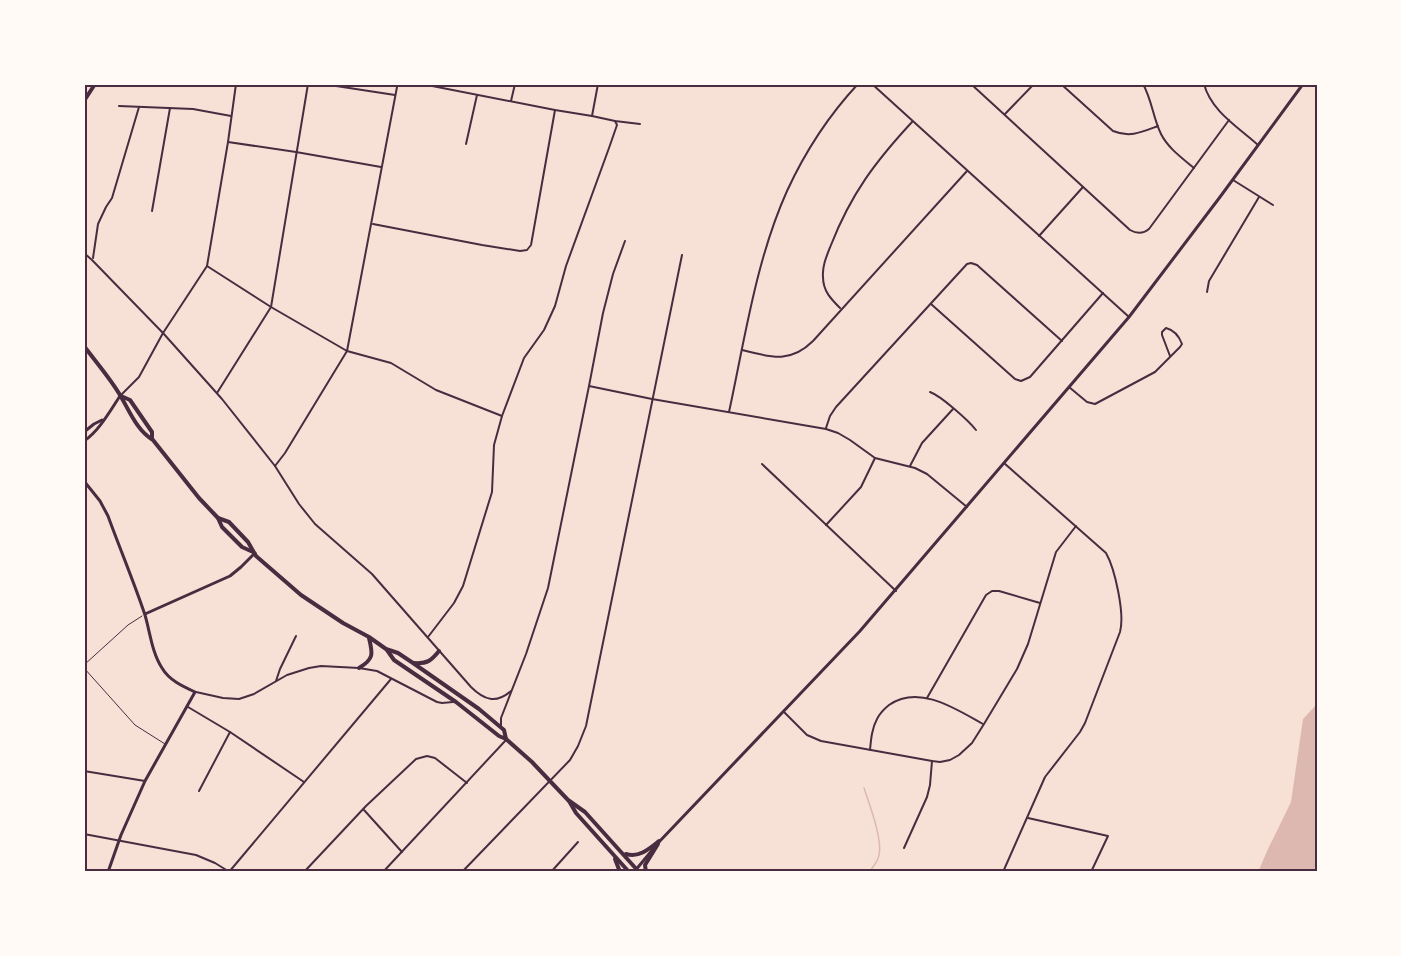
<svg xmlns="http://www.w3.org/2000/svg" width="1401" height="956" viewBox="0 0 1401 956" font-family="'Roboto Condensed',sans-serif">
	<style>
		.water { fill: #dcb8b0 }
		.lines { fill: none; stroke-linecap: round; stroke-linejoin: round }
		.stream { stroke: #dcb8b0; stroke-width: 1.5 }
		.service { stroke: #4a2c40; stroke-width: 1 }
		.minor { stroke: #4a2c40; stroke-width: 2 }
		.tertiary { stroke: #4a2c40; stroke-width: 3 }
		.primary { stroke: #4a2c40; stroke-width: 4 }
		.neatline { fill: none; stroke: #4a2c40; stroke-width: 2 }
	</style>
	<rect width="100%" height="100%" fill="#f7e1d7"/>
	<polygon class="water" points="1316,705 1317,872 1258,872 1268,849 1291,802 1303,719"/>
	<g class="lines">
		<path class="stream" d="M864,788C869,803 883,840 879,855C878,862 873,867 869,872"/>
		<g class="service">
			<polyline points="84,665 128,625 142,616"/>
			<polyline points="84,668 135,725 165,744"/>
		</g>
		<g class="minor">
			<polyline points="323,84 395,95"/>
			<polyline points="422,84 555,110 592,116 615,121 640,124"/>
			<polyline points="872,84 1129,317"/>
			<path d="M971,84L1130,230C1137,234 1143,234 1149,229L1229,120"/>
			<path d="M1061,84L1113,131C1130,138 1142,132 1158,126"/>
			<path d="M1143,84C1152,100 1153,118 1161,134C1168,148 1182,158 1194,168"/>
			<path d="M1204,84C1211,111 1238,127 1258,145"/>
			<polyline points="511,101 515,84"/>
			<polyline points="119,106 193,109 231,116"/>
			<polyline points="1005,114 1034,84"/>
			<polyline points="592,116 598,84"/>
			<polyline points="228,142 296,152 381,167"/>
			<polyline points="466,144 477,95"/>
			<polyline points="1233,180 1273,205"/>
			<polyline points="152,211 170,108"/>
			<polyline points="373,224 482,245 520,251 527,250 531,245 555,110"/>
			<polyline points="1039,236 1083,187"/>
			<path d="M84,253L92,260L163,333L222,399L275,466L299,504L315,524L372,574L471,687C484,700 496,704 511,691"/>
			<polyline points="93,258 98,224 106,207 112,198 139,107"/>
			<polyline points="207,266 271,307 347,351 391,363 436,390 502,416"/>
			<polyline points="1207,292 1209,281 1259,197"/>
			<polyline points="931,304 1015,379 1021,381 1030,377 1103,293"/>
			<path d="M840,308C831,299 823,291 823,277C822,266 827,255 831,245C851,194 875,162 912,122"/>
			<path d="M742,350C770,357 790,364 813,341L967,171"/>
			<polyline points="589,386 652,399 826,429 838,433 850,440 875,458 915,468 927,474 967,507"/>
			<path d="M1069,387L1087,402L1095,404L1155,372L1180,347L1182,344C1179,336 1174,330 1166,328L1162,332V335L1170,356"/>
			<path d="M930,392C941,396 968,420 976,430"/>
			<polyline points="217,393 271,307 308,84"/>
			<polyline points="120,396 139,377 163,333 207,266 228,142 236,84"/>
			<path d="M729,412C745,338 756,260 787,191C805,152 829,115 858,84"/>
			<polyline points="826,428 830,416 836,407 967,264 971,263 977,265 1062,341"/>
			<polyline points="762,464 896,591"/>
			<polyline points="275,466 285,453 347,351 397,87 399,84"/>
			<polyline points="910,466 922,443 953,409"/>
			<polyline points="826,525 861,487 875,458"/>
			<polyline points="428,637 454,603 463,586 492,492 494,445 502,416 524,358 544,330 555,306 566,266 609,148 617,125 615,121"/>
			<polyline points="276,681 280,669 296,636"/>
			<polyline points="196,692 223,698 239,699 254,694 287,675 309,668 321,666 359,668 377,671 437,702 442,703 453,702"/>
			<polyline points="927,698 986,595 992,591 999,591 1040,603"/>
			<polyline points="188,707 230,732 304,782"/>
			<polyline points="784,712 807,735 821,741 932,761 940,762 950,760 959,755 972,743 984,724 1017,669 1028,644 1056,552 1076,526"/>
			<polyline points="501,725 501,718 526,654 548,588 589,386 603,313 613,274 625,241"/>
			<path d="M870,750C871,739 872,728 877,719C880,713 884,709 889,705C919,684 956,709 983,724"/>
			<polyline points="84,771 145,781"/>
			<polyline points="199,791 230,732"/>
			<polyline points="364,810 402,852"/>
			<polyline points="1028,818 1108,836 1091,872"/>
			<polyline points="84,834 196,855 215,863 228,871"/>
			<polyline points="904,848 927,797 930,785 932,761"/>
			<polyline points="229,872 391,679"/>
			<polyline points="304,872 366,806 416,759 427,756 435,758 467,783"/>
			<polyline points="383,872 506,740"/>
			<polyline points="462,872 570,760 578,746 586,726 682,255"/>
			<polyline points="551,872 578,842"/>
			<path d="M1003,872L1045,777L1080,732L1085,723L1120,632C1125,614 1115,569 1106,553L1004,463"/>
		</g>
		<g class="tertiary">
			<polyline points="84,432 94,424 102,420"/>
			<path d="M84,441C99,431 110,411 120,396"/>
			<path d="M84,481L100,501L108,516C120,549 134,582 145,615C150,632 152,653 162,668C169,680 182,686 195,692L145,781L121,835L108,872"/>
			<polyline points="145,614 230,576 241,567 255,553"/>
			<polyline points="658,843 860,631 1129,317 1220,197 1303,84"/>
			<polyline points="634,872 654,848"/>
		</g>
		<g class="primary">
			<polyline points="84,101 95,84"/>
			<path d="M84,346C96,362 110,378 120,395C129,410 137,431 153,440L199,498L218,518L222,527L242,547L253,552"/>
			<polyline points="121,396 130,400 152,432 152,439"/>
			<polyline points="218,518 229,522 248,542 256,556 301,595 343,623 369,637 386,649 398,653 413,663 479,709 504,730 506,739"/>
			<polyline points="387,650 394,660 456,702 499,736 506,739 532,762 568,800 585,812 639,872"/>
			<path d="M414,663C427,664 431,661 439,651"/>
			<path d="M359,668C374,659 373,654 369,638"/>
			<polyline points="569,801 576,813 629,872"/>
			<path d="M626,854C639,858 649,849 659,841"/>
			<polyline points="615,859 620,872"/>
			<polyline points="646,872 645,865 658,844"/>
		</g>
	</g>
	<rect width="1401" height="956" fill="none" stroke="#fffaf5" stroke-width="171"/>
	<rect x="86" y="86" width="1230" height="784" class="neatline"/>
</svg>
